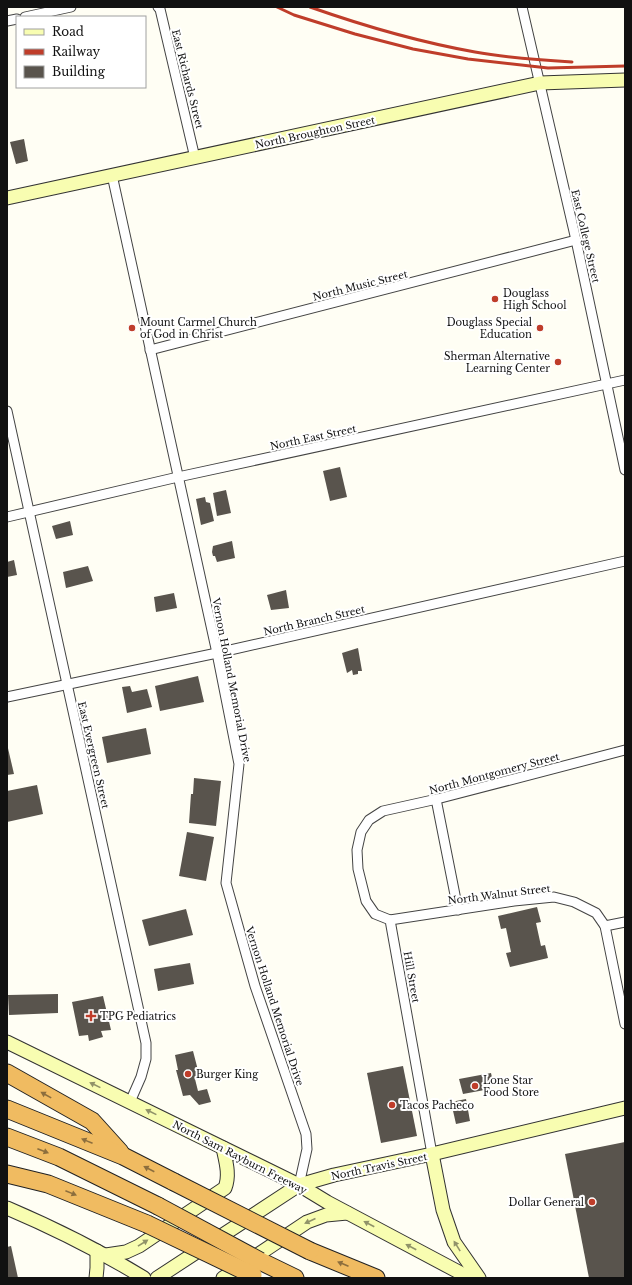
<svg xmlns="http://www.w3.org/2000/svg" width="632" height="1285" viewBox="0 0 632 1285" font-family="'Libre Baskerville',serif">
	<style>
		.building { fill: #59544d }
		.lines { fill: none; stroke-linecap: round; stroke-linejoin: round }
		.street-casing { stroke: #444; stroke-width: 11 }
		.secondary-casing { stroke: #333; stroke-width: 15 }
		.highway-casing { stroke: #222; stroke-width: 19 }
		.street { stroke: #fff; stroke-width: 9 }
		.secondary { stroke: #f8fdb1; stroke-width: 13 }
		.highway { stroke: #f0bb61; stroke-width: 17 }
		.rail { stroke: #bf3d2a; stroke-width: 3 }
		.highway-bridge-casing { stroke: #222; stroke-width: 19; stroke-linecap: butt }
		.highway-bridge { stroke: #f0bb61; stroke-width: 17 }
		.oneway { fill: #909369 }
		.oneway2 { fill: #8c6e3d }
		.poi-dot { fill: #bf3d2a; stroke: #fff; stroke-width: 1.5 }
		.labels { text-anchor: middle; stroke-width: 4; stroke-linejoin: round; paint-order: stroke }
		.street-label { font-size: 10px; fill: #111; stroke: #fff }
		.poi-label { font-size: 10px; fill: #111; stroke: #fff; text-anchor: start }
	</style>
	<rect width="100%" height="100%" fill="#fffef4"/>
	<g class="building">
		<polygon points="24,139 28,161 16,164 10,142"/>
		<polygon points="340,467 347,497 330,501 323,471"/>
		<polygon points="226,490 231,513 217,516 213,493"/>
		<polygon points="205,497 206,502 210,503 214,521 201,525 196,499"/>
		<polygon points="70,521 73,535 56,539 52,526"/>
		<polygon points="232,541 235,558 217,562 215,556 213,556 212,552 213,546"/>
		<polygon points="14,560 17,575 7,577 7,562"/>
		<polygon points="88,566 93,581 66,588 63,572"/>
		<polygon points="286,590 289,608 271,610 267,595"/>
		<polygon points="174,593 177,608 156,612 154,597"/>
		<polygon points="358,648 362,671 358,671 358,674 353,675 352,670 347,673 342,653"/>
		<polygon points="198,676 204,702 160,711 155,686"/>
		<polygon points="130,686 132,692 147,689 152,707 127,713 122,687"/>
		<polygon points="146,728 151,754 107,763 102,737"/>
		<polygon points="7,744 14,774 7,775"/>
		<polygon points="194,778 221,781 216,826 189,823 191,794 193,794"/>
		<polygon points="37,785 43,814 7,822 7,791"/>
		<polygon points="187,832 214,837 206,881 179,876"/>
		<polygon points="537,907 541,922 536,923 541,946 545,945 548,958 510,967 506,953 511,952 506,928 501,929 498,916"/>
		<polygon points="186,909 193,935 149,946 142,920"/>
		<polygon points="190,963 194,984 158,991 154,969"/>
		<polygon points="58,994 58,1013 9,1015 8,995"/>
		<polygon points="103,996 111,1030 101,1031 103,1037 89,1041 88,1035 79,1036 72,1002"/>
		<polygon points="193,1051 200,1078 195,1079 198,1091 207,1089 211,1102 199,1105 190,1095 183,1096 176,1070 178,1070 175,1055"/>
		<polygon points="403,1066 417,1136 381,1143 367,1073"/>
		<polygon points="491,1073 493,1082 489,1083 490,1089 463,1094 459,1079"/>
		<polygon points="466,1099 470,1121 456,1124 451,1102"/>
		<polygon points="625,1142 625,1278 589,1278 565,1154"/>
		<polygon points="11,1246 18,1278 7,1278 7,1247"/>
	</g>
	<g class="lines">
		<defs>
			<g id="street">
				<polyline points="158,7 160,9 195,158"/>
				<polyline points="522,7 576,240 625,470"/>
				<polyline points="25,17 71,7"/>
				<polyline points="7,21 17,19"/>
				<polyline points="112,175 217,653 239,764 226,883 255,986 306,1134 307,1149 299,1185"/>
				<polyline points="150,350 576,240"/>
				<polyline points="7,411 146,1043 146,1059 141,1077 130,1102"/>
				<polyline points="7,517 178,477 625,380"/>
				<polyline points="7,697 217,653 625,561"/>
				<polyline points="436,799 458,910"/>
				<polyline points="390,920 514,901 554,897 574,902 596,913 605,926 625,922"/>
				<polyline points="605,926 625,1024"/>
				<polyline points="432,1154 390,920 375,914 366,901 358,869 357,850 361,832 369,820 383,811 437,799 625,750"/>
			</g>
			<g id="secondary">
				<polyline points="7,198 540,83 625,80"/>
				<polyline points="7,1042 299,1185 327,1202 470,1278"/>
				<polyline points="432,1154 443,1210 454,1242 479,1278"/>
				<path d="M7,1208C54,1228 100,1251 144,1278"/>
				<path d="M106,1255L126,1252L139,1246L225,1188C230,1175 226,1162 223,1148"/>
				<polyline points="96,1278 97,1268 97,1251"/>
				<polyline points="157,1278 299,1185 334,1175 432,1154 625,1108"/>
				<polyline points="223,1278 307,1222 326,1215 347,1213"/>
			</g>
			<g id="highway">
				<polyline points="7,1073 92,1121 120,1152"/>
				<polyline points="7,1109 123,1156 174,1182"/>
				<polyline points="7,1137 59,1157 158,1206"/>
				<polyline points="7,1174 48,1184 147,1224"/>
				<polyline points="310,1251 376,1278"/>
				<polyline points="260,1261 295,1278"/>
			</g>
		</defs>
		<use href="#street" class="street-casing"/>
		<use href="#secondary" class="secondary-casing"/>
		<use href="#highway" class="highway-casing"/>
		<use href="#street" class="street"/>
		<use href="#secondary" class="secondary"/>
		<use href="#highway" class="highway"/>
		<g class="rail">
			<polyline points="277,7 294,15 355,34 413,49 468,59 548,68 625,66"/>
			<path d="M310,7C364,26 419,42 475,52C507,58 539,60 572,62"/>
		</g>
		<defs>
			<g id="highway-bridge">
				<polyline points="174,1182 310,1251"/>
				<polyline points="158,1206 260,1261"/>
				<polyline points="147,1224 253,1275"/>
			</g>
		</defs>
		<use href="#highway-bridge" class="highway-bridge-casing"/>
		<use href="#highway-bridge" class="highway-bridge"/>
	</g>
	<defs><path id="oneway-solid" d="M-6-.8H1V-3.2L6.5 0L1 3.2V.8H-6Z"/></defs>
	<g class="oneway">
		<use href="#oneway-solid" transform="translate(95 1085) rotate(-154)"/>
		<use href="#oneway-solid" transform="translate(151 1112) rotate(-154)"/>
		<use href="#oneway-solid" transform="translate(310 1221) rotate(156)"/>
		<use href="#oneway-solid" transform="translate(369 1224) rotate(-152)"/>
		<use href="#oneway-solid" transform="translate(143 1243) rotate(-32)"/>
		<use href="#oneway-solid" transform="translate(457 1246) rotate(-122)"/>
		<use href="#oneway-solid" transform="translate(411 1247) rotate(-152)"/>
	</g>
	<g class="oneway2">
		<use href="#oneway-solid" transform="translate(46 1095) rotate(-151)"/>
		<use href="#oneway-solid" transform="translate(87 1141) rotate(-158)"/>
		<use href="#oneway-solid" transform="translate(43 1151) rotate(21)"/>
		<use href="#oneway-solid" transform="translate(149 1169) rotate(-153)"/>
		<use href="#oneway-solid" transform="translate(71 1193) rotate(22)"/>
		<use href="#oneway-solid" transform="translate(343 1264) rotate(-157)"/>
	</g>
	<g class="poi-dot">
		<circle cx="495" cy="299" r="4"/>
		<circle cx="132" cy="328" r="4"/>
		<circle cx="540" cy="328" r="4"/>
		<circle cx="558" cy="362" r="4"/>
		<path d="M89 1010h4v4h4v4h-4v4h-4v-4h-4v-4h4z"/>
		<circle cx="188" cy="1074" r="4"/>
		<circle cx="475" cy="1086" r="4"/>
		<circle cx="392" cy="1105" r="4"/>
		<circle cx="592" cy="1202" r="4"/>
	</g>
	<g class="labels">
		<g class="street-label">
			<text transform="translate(188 79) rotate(76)" y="4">East Richards Street</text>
			<text transform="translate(315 132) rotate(-12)" y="4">North Broughton Street</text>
			<text transform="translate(586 236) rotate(77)" y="4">East College Street</text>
			<text transform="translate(360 285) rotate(-14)" y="4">North Music Street</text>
			<text transform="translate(313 437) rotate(-12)" y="4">North East Street</text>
			<text transform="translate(314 620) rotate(-13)" y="4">North Branch Street</text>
			<text transform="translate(232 680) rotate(79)" y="4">Vernon Holland Memorial Drive</text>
			<text transform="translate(94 755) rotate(77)" y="4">East Evergreen Street</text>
			<text transform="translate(494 773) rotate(-15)" y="4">North Montgomery Street</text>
			<text transform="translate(499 894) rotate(-7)" y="4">North Walnut Street</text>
			<text transform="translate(412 977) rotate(80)" y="4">Hill Street</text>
			<text transform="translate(275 1006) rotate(72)" y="4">Vernon Holland Memorial Drive</text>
			<text transform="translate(240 1157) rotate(27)" y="4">North Sam Rayburn Freeway</text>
			<text transform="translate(379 1166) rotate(-12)" y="4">North Travis Street</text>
		</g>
		<g class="poi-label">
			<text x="503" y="297">Douglass<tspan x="503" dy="12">High School</tspan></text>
			<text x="140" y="326">Mount Carmel Church<tspan x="140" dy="12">of God in Christ</tspan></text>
			<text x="532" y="326" text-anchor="end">Douglass Special<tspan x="532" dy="12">Education</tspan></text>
			<text x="550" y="360" text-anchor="end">Sherman Alternative<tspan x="550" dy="12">Learning Center</tspan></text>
			<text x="100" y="1020">TPG Pediatrics</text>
			<text x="196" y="1078">Burger King</text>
			<text x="483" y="1084">Lone Star<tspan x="483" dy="12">Food Store</tspan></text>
			<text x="400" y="1109">Tacos Pacheco</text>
			<text x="584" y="1206" text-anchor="end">Dollar General</text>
		</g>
	</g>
	<rect width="632" height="1285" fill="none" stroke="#111111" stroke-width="16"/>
	<rect x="16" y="16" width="130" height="72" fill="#ffffff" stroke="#a0a0a0"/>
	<rect x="24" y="29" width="20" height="6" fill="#f8fdb1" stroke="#a0a0a0"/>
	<text x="52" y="36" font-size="12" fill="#111111">Road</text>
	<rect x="24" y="49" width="20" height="6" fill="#bf3d2a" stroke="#a0a0a0"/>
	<text x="52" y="56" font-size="12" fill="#111111">Railway</text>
	<rect x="24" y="66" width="20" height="12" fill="#59544d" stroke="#a0a0a0"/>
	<text x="52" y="76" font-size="12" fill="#111111">Building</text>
</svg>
